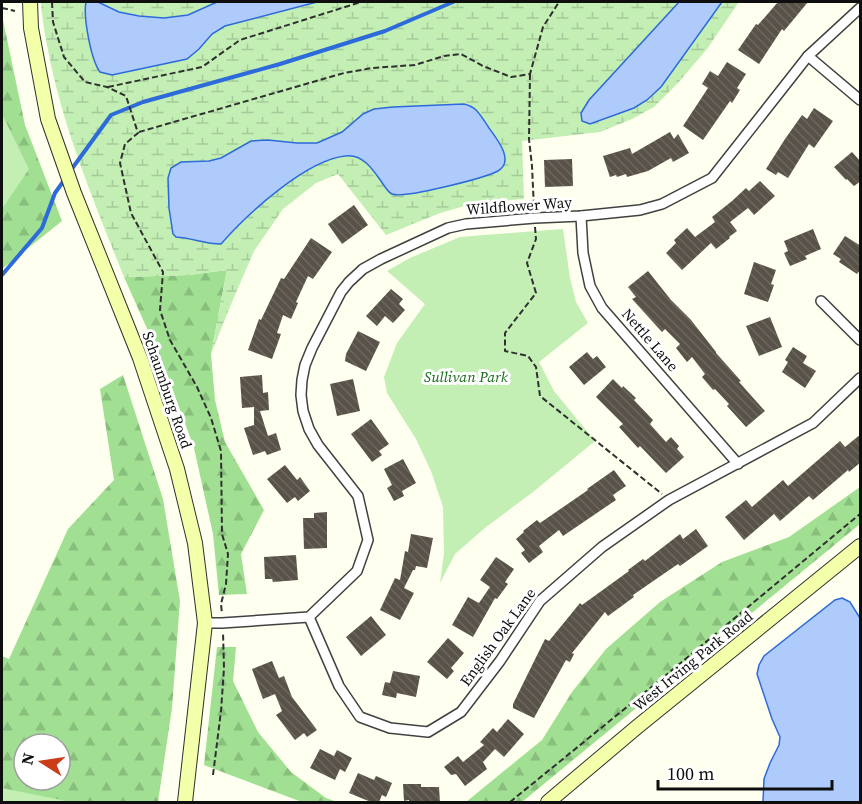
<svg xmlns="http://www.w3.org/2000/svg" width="862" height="804" viewBox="0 0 862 804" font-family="'Source Serif 4',serif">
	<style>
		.forest { fill: url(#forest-firs); fill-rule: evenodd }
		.wetland { fill: url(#wetland-marsh) }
		.park { fill: #c3eeb4 }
		.water { fill: #aecbfc; stroke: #2d6ada; stroke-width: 1.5 }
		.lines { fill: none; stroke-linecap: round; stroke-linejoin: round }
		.stream { stroke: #2d6ada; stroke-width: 4 }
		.building { fill: url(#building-back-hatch) }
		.minor-casing { stroke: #414141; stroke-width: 12 }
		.secondary-casing { stroke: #303030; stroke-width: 16 }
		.path { stroke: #303030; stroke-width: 2; stroke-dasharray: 6 3; stroke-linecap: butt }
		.minor { stroke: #fff; stroke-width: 9 }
		.secondary { stroke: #f3ffa9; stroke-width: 14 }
		.labels { text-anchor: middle; stroke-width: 6; stroke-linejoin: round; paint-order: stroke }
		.street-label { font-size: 15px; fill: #0e0e0e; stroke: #fff }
		.park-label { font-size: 15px; font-style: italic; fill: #186c1b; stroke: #fff }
	</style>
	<defs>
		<pattern id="forest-firs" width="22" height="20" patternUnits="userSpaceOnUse" patternTransform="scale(1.5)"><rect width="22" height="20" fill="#a1e092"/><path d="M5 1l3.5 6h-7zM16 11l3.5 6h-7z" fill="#89bf7d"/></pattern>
		<pattern id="wetland-marsh" width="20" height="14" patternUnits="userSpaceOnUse" patternTransform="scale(1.5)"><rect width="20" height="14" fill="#c3eeb4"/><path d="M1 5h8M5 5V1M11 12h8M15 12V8" fill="none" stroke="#a6cb9a"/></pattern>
		<pattern id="building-back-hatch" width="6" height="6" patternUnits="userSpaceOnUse" patternTransform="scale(1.5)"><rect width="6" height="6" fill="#585249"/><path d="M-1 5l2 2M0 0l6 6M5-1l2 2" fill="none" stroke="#6b665f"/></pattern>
	</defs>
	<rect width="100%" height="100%" fill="#feffee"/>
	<g class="forest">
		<polygon points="2,15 25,125 62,221 2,269"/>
		<polygon points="227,270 211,354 215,400 225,442 264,510 241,554 247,594 219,595 213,534 194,448 166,371 124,277 189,275"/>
		<path d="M123,375L163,499L180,601L172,708L158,802H2V656L9,659L68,529L114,480L100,389ZM24,744H60V780H24Z"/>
		<polygon points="860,487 860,524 522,802 466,802 542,740 572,692 606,649 660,602 722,562 789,537"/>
		<polygon points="217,647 236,647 233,681 258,732 291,772 326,798 337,802 302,802 204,765"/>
	</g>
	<path class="wetland" d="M41,2H739L707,49L678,83L654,107L632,119L600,132L522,141L524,199L475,203L440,213L386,235L338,174L316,183L283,209L254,251L232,302L211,354L227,270L189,275L124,277C96,207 67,138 51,65C47,43 42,23 41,2Z"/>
	<g class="park">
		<polygon points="2,114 29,169 2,209"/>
		<polygon points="563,229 570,278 576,302 588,323 539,362 554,391 595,441 533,492 486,527 455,554 440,583 444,553 443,507 431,471 416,439 387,393 384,377 397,343 425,304 387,271 410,258 460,237"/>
		<polygon points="2,788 71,802 2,802"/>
	</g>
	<g class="water">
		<path d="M86,2H98L119,12L139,16L164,18L188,15L217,2H317L225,26L212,34L199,49L187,59L112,75L100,72C91,60 83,17 86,2Z"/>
		<polygon points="679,2 722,2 661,87 647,100 634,108 590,124 582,121 581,113 589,100"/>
		<path d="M464,104C468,105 473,107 476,110C481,115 485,122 489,128C497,139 515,161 498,171C485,178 403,199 392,194C388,192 386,188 383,184C374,171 363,153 345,156C306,160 246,215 221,244C205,244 192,238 176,237L173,234L169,208L168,178L171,168L181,162L209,161L221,158L251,141L268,140L297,143H317L342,132L363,114L374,109L393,107Z"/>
		<polygon points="842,598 850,602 860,618 860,802 763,802 764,779 770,763 779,745 780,737 772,719 757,674 759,665 764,656 835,600"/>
	</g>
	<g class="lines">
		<g class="stream">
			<polyline points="71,170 111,115 143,102 280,64 385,31 453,2"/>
			<polyline points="2,275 42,228 55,193 65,179"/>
		</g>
	</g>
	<g class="building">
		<polygon points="778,2 808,2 784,31 782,29 759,64 738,50 756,24 758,25"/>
		<polygon points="727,62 746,74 737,88 740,90 732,103 730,101 703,140 683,126 708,88 702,84 710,71 718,76"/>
		<polygon points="814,108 833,121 814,148 809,144 788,178 778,172 776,175 766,169 785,139 802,115 807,119"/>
		<polygon points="670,132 674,139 678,134 689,153 673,162 671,158 648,171 627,177 626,174 617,177 616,175 610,177 603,156 630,148 632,154"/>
		<polygon points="852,152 861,162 861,181 854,186 847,179 846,180 834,167"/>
		<polygon points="572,159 573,186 545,187 544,160"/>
		<polygon points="760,181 775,196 754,215 748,208 730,222 737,231 729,237 730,238 716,249 711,243 682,270 666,253 676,243 674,240 687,228 695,237 715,222 712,217 732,201 746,188 749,191"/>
		<polygon points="354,205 368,225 342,244 328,224"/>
		<polygon points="813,229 821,249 805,256 807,259 790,266 784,253 788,251 784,241"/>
		<polygon points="845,236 861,246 861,269 857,274 839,262 841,259 833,254"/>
		<polygon points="311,238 332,252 313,279 308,276 296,302 298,303 291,319 283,315 277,333 281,334 272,359 248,350 259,319 261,320 281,278 284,279"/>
		<polygon points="754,262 776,270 771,284 774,285 768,302 744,294"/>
		<polygon points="648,271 671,300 691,320 716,352 716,353 741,381 739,382 765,411 746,427 727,406 729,404 715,389 713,390 702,377 705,374 692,357 687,362 676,348 680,344 665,329 662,332 632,299 636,297 628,287"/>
		<polygon points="391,289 403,299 399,304 405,310 393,323 385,316 377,326 366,316"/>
		<polygon points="770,317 782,347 759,356 746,326"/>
		<polygon points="358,331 380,342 366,371 345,361 346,354"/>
		<polygon points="793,347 807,356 803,363 816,371 805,388 782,372 788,362 785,360"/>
		<polygon points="587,352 593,359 597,356 606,367 584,385 569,367"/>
		<polygon points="262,375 263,393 268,392 269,410 260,411 268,436 276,433 281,450 267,455 265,451 253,455 244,428 254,425 254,407 242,408 240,377"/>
		<polygon points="353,379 360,411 337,416 330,384"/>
		<polygon points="613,379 622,388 623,386 636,398 634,400 653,420 650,424 666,442 671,437 679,446 677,449 684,457 666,473 640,446 638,448 619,427 623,424 596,397"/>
		<polygon points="371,419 389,444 379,451 382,455 372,462 351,434"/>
		<polygon points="861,434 861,462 849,472 848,470 813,500 809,496 780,521 774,514 744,540 725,517 746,500 752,507 783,480 788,486 840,441 845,447"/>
		<polygon points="403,459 416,483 402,491 404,496 394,501 387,488 392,485 384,469"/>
		<polygon points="285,465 297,480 300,477 310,491 298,501 295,497 287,503 267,479"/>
		<polygon points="614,470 626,486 613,495 616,500 563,536 559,530 539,546 543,552 529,563 521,553 525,550 516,539 524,532 523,531 537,520 540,523 588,490 587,489"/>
		<polygon points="327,512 327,548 304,549 303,518 314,518 314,513"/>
		<polygon points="696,529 708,546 680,566 678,564 633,595 634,597 608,616 605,612 572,653 574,654 570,662 566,660 534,718 513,708 513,704 545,639 549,641 580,603 582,605 629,571 628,570 643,559 645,561 680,534 683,539"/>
		<polygon points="411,534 433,538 427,568 416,566 415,570 413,570 404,588 414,593 400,620 380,610 395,578 400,580 405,551 408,552"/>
		<polygon points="296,555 298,580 273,582 272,579 265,579 264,557"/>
		<polygon points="496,557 514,569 505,582 508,584 497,599 495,598 473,637 452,625 468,597 479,603 490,587 480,580"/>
		<polygon points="371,616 386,635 361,656 346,637"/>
		<polygon points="448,638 464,653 451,668 454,671 447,679 427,662"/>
		<polygon points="272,661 279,678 284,676 292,697 317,730 307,737 304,733 295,740 276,715 282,711 275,694 263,699 252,669"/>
		<polygon points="393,671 420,676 416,697 397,693 396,698 382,695 385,682 390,683"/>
		<polygon points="508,719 524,734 504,757 495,749 483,762 487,769 465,786 456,774 451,775 444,767 458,756 463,762 484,745 480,742 493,728 497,732"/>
		<polygon points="320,749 334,756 337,750 352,758 345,772 340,769 335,780 310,768"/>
		<polygon points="358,773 374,780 376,776 392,783 386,797 382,795 379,802 371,802 349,793"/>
		<polygon points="403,784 421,784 421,787 439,787 440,802 409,802 409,800 404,801"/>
	</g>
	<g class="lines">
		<defs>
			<g id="minor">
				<polyline points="808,56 860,100"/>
				<polyline points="581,216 583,253 590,286 602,308 738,464"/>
				<polyline points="821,301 860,340"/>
				<polyline points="309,617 339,686 360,717 390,728 428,732 461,712 500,661 540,601 602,547 669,500 813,423 860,378"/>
				<polyline points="205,623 222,623 309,617 357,571 368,540 358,496 318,445 309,429 303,411 301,395 302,380 305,365 312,348 341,292 349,282 363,269 381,259 448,228 466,224 535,218 581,216 640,210 662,204 712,178 808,56 860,8"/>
			</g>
			<g id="secondary">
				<polyline points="30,2 31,28 48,119 74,193 140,358 177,469 195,543 205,623 185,802"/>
				<polyline points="548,802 637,727 860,546"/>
			</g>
		</defs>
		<use href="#minor" class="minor-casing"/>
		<use href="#secondary" class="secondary-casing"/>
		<g class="path">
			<polyline points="52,2 53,22 64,57 85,82 107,87 126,96 138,133 125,144 120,163 131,213 163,272 160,310 170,340 197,387 211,418 221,451 222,534 228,554 226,584 221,604 222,614"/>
			<polyline points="2,8 15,11"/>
			<polyline points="530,74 529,139 532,166 534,209"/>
			<polyline points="108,87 202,67 240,40 361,2"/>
			<polyline points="139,132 344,73 372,68 415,65 444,56 461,54 483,66 511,77 530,74 543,27 559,2"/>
			<polyline points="535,227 536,239 527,263 536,293 505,333 505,351 528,356 536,367 540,396 662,494"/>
			<polyline points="213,775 221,711 224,668 223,632"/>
			<polyline points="510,802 665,676 860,514"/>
		</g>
		<use href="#minor" class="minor"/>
		<use href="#secondary" class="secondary"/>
	</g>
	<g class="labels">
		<g class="street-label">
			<text transform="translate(519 206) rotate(-4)" y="5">Wildflower Way</text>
			<text transform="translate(650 340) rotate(49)" y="5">Nettle Lane</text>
			<text transform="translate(167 390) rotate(71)" y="5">Schaumburg Road</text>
			<text transform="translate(498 637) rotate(-54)" y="5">English Oak Lane</text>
			<text transform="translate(693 661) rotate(-39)" y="5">West Irving Park Road</text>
		</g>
		<g class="park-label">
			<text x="466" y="382">Sullivan Park</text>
		</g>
	</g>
	<rect width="862" height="804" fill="none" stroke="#0e0e0e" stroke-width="6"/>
	<g transform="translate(42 762) rotate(282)"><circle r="28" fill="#ffffff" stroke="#9f9f9f" stroke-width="1.5"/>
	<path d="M0-4.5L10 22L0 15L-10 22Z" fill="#cb3c18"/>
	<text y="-9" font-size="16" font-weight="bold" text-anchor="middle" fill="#0e0e0e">N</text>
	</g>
	<path d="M658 780v9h174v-9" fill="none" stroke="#0e0e0e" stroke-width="3"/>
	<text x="667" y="780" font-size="18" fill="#0e0e0e" stroke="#ffffff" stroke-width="4.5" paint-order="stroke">100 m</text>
</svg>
